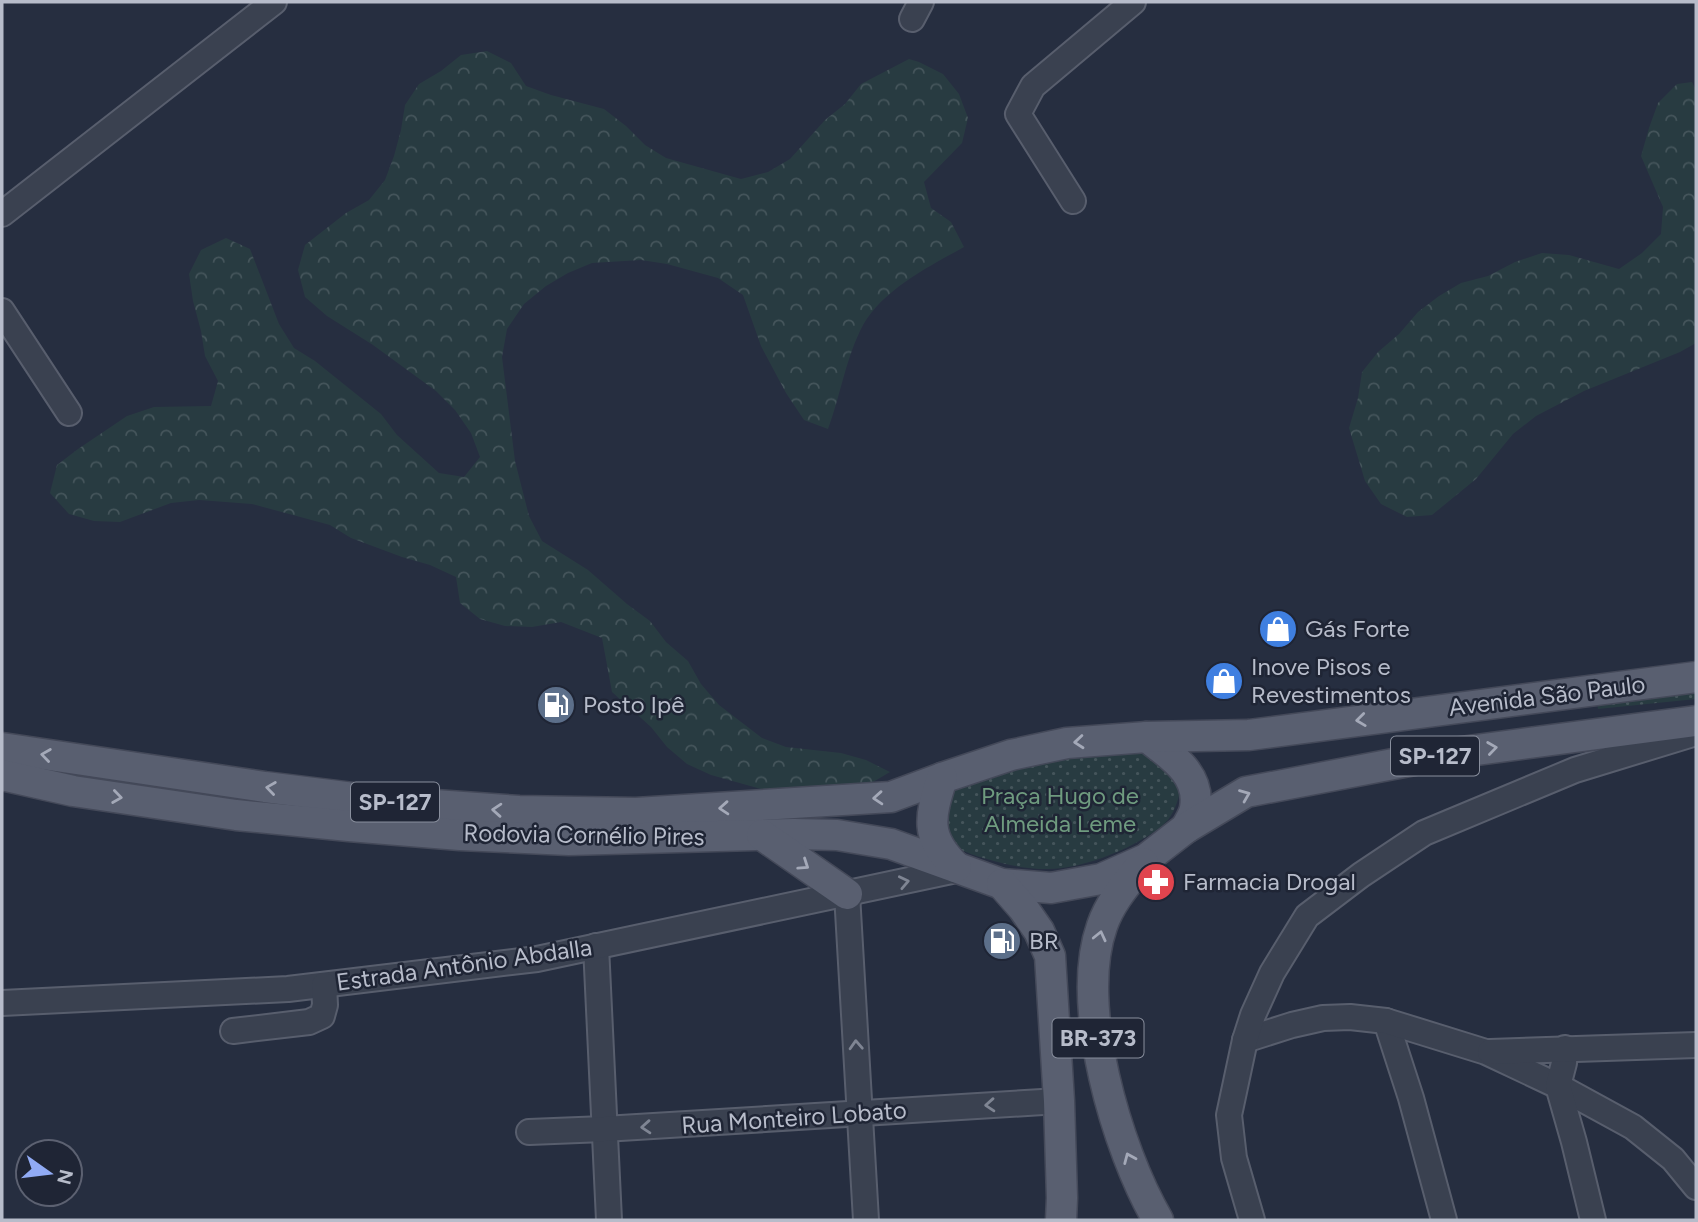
<svg xmlns="http://www.w3.org/2000/svg" width="1698" height="1222" viewBox="0 0 1698 1222" font-family="Figtree,sans-serif">
	<style>
		.grass { fill: url(#grass-dots) }
		.forest { fill: url(#forest-crowns) }
		.lines { fill: none; stroke-linecap: round; stroke-linejoin: round }
		.minor-casing { stroke: #585e6d; stroke-width: 28 }
		.major-casing { stroke: #444959; stroke-width: 33 }
		.minor { stroke: #3a4150; stroke-width: 24 }
		.major { stroke: #595f70; stroke-width: 30 }
		.oneway { stroke: #a4a9b8 }
		.oneway2 { stroke: #7f8593 }
		.labels { text-anchor: middle; stroke-width: 5; stroke-linejoin: round; paint-order: stroke }
		.shield { fill: #1f2535; stroke: #898f9d; stroke-width: 2 }
		.shield-label { font-size: 23px; font-weight: bold; fill: #b7bcca }
		.poi-label { font-size: 24px; fill: #b7bcca; stroke: #1f2535; text-anchor: start }
		.street-label { font-size: 24px; fill: #b7bcca; stroke: #1f2535 }
		.park-label { font-size: 24px; fill: #6f9b7f; stroke: #1f2535 }
	</style>
	<defs>
		<pattern id="grass-dots" width="8" height="8" patternUnits="userSpaceOnUse" patternTransform="scale(1.75)"><rect width="8" height="8" fill="#283b41"/><path d="M2 2h.1M6 6h.1" fill="none" stroke="#45555b" stroke-width="1.8" stroke-linecap="round"/></pattern>
		<pattern id="forest-crowns" width="20" height="18" patternUnits="userSpaceOnUse" patternTransform="scale(1.75)"><rect width="20" height="18" fill="#283b41"/><path d="M2 6a3 3 0 1 1 6 0M12 15a3 3 0 1 1 6 0" fill="none" stroke="#45555b"/></pattern>
	</defs>
	<rect width="100%" height="100%" fill="#262e40"/>
	<g class="grass">
		<polygon points="1696,690 1696,699 1598,709 1597,702"/>
		<path d="M1056,752H1154L1181,789C1178,800 1174,815 1165,823C1139,847 1081,870 1046,869C1026,869 1007,865 987,859C972,855 949,848 944,831C942,824 945,801 946,793Z"/>
	</g>
	<g class="forest">
		<path d="M487,51L511,63L526,86L551,95L604,109L626,126L645,145L666,158L741,179L768,172L790,159L825,120L845,104L861,84L909,59L919,62L943,74L959,94L968,118L962,143L924,182L931,208L951,222L964,247C928,267 878,292 860,331C845,362 840,397 828,429L804,420L786,393L761,346L743,295L718,278L667,264L641,260L592,263L568,273L546,286L524,304L507,329L502,357L515,461L529,516L542,541L588,570L627,604L650,621L666,642L688,661L701,684L719,705L762,738L786,747L841,753L866,760L890,772L868,785L817,793L761,789L711,775L687,764L667,747L651,727L612,692L602,638L561,622L532,627L505,626L480,619L460,603L456,577L430,565L402,557L351,538L330,525L252,504L199,500L171,503L120,522L94,521L69,514L50,493L57,465L78,449L127,416L154,407L211,406L218,381L205,356L201,331L193,301L189,274L201,250L226,238L250,249L279,324L294,348L315,361L381,414L397,435L439,473L464,477L480,457L471,433L455,410L436,391L373,345L327,316L305,297L298,270L305,245L346,213L369,200L385,180L394,156L401,130L405,105L419,84L441,71L461,55Z"/>
		<polygon points="1692,82 1696,90 1696,343 1680,352 1584,391 1536,416 1513,434 1476,479 1432,515 1407,517 1381,504 1365,481 1349,428 1358,398 1362,372 1378,352 1399,334 1418,312 1439,296 1461,283 1488,276 1515,262 1542,253 1569,255 1619,269 1642,253 1661,234 1663,207 1641,156 1649,128 1658,103 1677,84"/>
	</g>
	<g class="lines">
		<defs>
			<g id="minor">
				<polyline points="912,19 921,2"/>
				<polyline points="1073,201 1018,114 1033,86 1133,2"/>
				<polyline points="2,214 274,2"/>
				<polyline points="2,311 69,413"/>
				<polyline points="847,894 866,1220"/>
				<polyline points="596,946 609,1220"/>
				<polyline points="2,1003 288,989 537,959 961,869"/>
				<polyline points="1386,1021 1411,1098 1444,1220"/>
				<polyline points="233,1031 309,1022 322,1016 325,1005 324,985"/>
				<polyline points="1245,1040 1292,1025 1323,1018 1350,1017 1386,1021 1486,1052 1558,1086 1633,1127 1673,1159 1696,1187"/>
				<polyline points="1565,1048 1564,1063 1558,1086 1574,1142 1593,1220"/>
				<polyline points="1490,1052 1696,1045"/>
				<polyline points="529,1132 604,1129 1059,1101"/>
				<polyline points="1252,1220 1234,1158 1229,1115 1245,1040 1253,1015 1272,973 1307,916 1361,875 1424,833 1575,770 1696,733"/>
			</g>
			<g id="major">
				<path d="M1147,737C1170,755 1201,774 1195,808C1194,815 1189,822 1186,828"/>
				<polyline points="2,748 265,787 378,801 519,811 636,813 891,797 942,778 1011,755 1067,743 1147,737 1249,735 1696,677"/>
				<polyline points="2,775 73,791 236,815 349,826 460,835 569,840 794,834 837,835 891,844 1002,884 1051,888 1101,879 1146,859 1186,828 1246,792 1446,754 1696,721"/>
				<path d="M942,778C930,817 924,836 956,867"/>
				<polyline points="762,835 847,894"/>
				<path d="M1143,863C1127,883 1110,902 1102,926C1074,1005 1117,1150 1158,1220"/>
				<polyline points="1002,884 1023,908 1039,931 1050,956 1059,1101 1062,1198 1061,1220"/>
			</g>
		</defs>
		<use href="#minor" class="minor-casing"/>
		<use href="#major" class="major-casing"/>
		<use href="#minor" class="minor"/>
		<use href="#major" class="major"/>
	</g>
	<defs><path id="oneway-chevron" d="M-2-3.5L2.5 0L-2 3.5" fill="none" stroke-width="1.6" stroke-linecap="round" stroke-linejoin="round" transform="scale(1.75)"/></defs>
	<g class="oneway">
		<use href="#oneway-chevron" transform="translate(1361 720) rotate(173)"/>
		<use href="#oneway-chevron" transform="translate(1079 742) rotate(175)"/>
		<use href="#oneway-chevron" transform="translate(1492 748) rotate(-8)"/>
		<use href="#oneway-chevron" transform="translate(46 755) rotate(-172)"/>
		<use href="#oneway-chevron" transform="translate(271 788) rotate(-172)"/>
		<use href="#oneway-chevron" transform="translate(1245 795) rotate(-22)"/>
		<use href="#oneway-chevron" transform="translate(117 797) rotate(8)"/>
		<use href="#oneway-chevron" transform="translate(878 798) rotate(176)"/>
		<use href="#oneway-chevron" transform="translate(724 808) rotate(176)"/>
		<use href="#oneway-chevron" transform="translate(497 810) rotate(-176)"/>
		<use href="#oneway-chevron" transform="translate(804 865) rotate(34)"/>
		<use href="#oneway-chevron" transform="translate(1100 936) rotate(-77)"/>
		<use href="#oneway-chevron" transform="translate(1129 1158) rotate(-113)"/>
	</g>
	<g class="oneway2">
		<use href="#oneway-chevron" transform="translate(904 882) rotate(-12)"/>
		<use href="#oneway-chevron" transform="translate(856 1045) rotate(-93)"/>
		<use href="#oneway-chevron" transform="translate(990 1105) rotate(176)"/>
		<use href="#oneway-chevron" transform="translate(646 1127) rotate(176)"/>
	</g>
	<defs>
		<symbol id="shop-disc" viewBox="-11 -11 22 22"><circle r="9.5" fill="#3f7fe0" stroke="#1f2535"/><path d="M-5-2.5h2.3a2.7 3.5 0 0 1 5.4 0H5L5.5 6h-11ZM-1.5-2.5h3a1.5 2.3 0 0 0-3 0Z" fill="#fff"/></symbol>
		<symbol id="fuel-disc" viewBox="-11 -11 22 22"><circle r="9.5" fill="#5c6f8a" stroke="#1f2535"/><path d="M-5.5-6h7V0h2V4h1.3V-2.5L3-4.5l.8-.8L6-3V5H2.5V1h-1V6h-7ZM-4.2-4.7v3.2H.2V-4.7Z" fill="#fff"/></symbol>
		<symbol id="pharmacy-disc" viewBox="-11 -11 22 22"><circle r="9.5" fill="#e0444e" stroke="#1f2535"/><path d="M-2-6h4v4h4v4h-4v4h-4v-4h-4v-4h4Z" fill="#fff"/></symbol>
	</defs>
	<g fill-rule="evenodd">
		<use href="#shop-disc" x="1256" y="607" width="44" height="44"/>
		<use href="#shop-disc" x="1202" y="659" width="44" height="44"/>
		<use href="#fuel-disc" x="534" y="683" width="44" height="44"/>
		<use href="#pharmacy-disc" x="1134" y="860" width="44" height="44"/>
		<use href="#fuel-disc" x="980" y="919" width="44" height="44"/>
	</g>
	<g class="labels">
		<g class="shield">
			<rect x="1391" y="736.5" width="88" height="39" rx="5"/>
			<rect x="351" y="782.5" width="88" height="39" rx="5"/>
			<rect x="1052.5" y="1018.5" width="91" height="39" rx="5"/>
		</g>
		<g class="shield-label">
			<text x="1435" y="764">SP-127</text>
			<text x="395" y="810">SP-127</text>
			<text x="1098" y="1046">BR-373</text>
		</g>
		<g class="poi-label">
			<text x="1305" y="637">Gás Forte</text>
			<text x="1251" y="675">Inove Pisos e<tspan x="1251" dy="28">Revestimentos</tspan></text>
			<text x="583" y="713">Posto Ipê</text>
			<text x="1183" y="890">Farmacia Drogal</text>
			<text x="1029" y="949">BR</text>
		</g>
		<g class="street-label">
			<text transform="translate(1547 696) rotate(-7)" y="8">Avenida São Paulo</text>
			<text transform="translate(584 835) rotate(1)" y="8">Rodovia Cornélio Pires</text>
			<text transform="translate(464 965) rotate(-8)" y="8">Estrada Antônio Abdalla</text>
			<text transform="translate(794 1118) rotate(-4)" y="8">Rua Monteiro Lobato</text>
		</g>
		<g class="park-label">
			<text x="1060" y="804">Praça Hugo de<tspan x="1060" dy="28">Almeida Leme</tspan></text>
		</g>
	</g>
	<rect width="1698" height="1222" fill="none" stroke="#b7bcca" stroke-width="7"/>
	<g transform="translate(49 1173) rotate(104)"><circle r="33" fill="#1f2535" stroke="#5c6171" stroke-width="2"/>
	<path d="M0-5L12 26L0 18L-12 26Z" fill="#91abf5"/>
	<text y="-10" font-size="19" font-weight="bold" text-anchor="middle" fill="#b7bcca">N</text>
	</g>
</svg>
